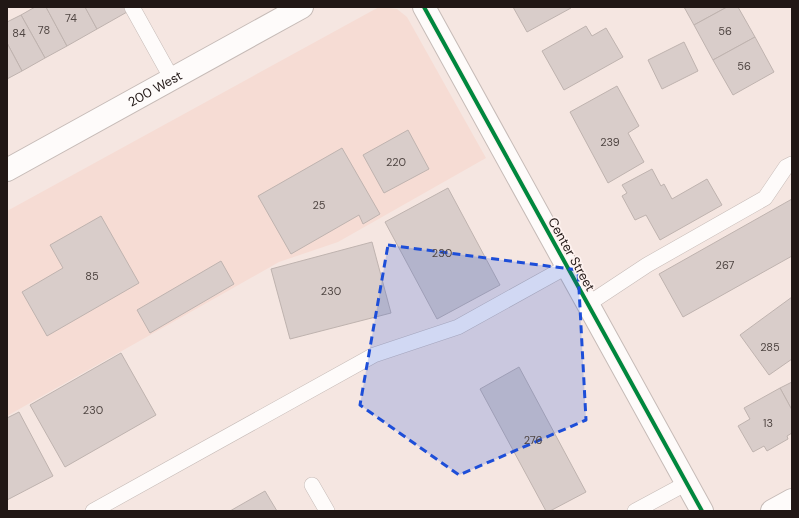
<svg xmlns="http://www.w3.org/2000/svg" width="799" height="518" viewBox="0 0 799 518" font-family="'DM Sans',sans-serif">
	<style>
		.built { fill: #f6dcd4 }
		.building { fill: #d9cdca; stroke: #bfb3af }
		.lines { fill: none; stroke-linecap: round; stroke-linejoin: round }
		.lane-casing { stroke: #c6bbb7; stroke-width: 16 }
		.street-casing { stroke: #c6bbb7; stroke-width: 24 }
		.secondary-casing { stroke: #c6bbb7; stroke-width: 24 }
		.lane { stroke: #fefbfa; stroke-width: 15 }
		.street { stroke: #fefbfa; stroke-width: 22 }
		.secondary { stroke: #fefbfa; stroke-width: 22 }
		.cycleway-casing { stroke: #fef2ef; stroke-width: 6 }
		.cycleway { stroke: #00873e; stroke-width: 4 }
		.marked { fill: #1d4ed8; fill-opacity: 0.2; stroke: #1d4ed8; stroke-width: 3; stroke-dasharray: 8 5; stroke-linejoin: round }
		.labels { text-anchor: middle; stroke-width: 3.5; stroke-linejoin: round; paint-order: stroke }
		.number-label { font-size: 11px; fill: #504643 }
		.street-label { font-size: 13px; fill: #211715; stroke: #fef2ef }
	</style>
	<rect width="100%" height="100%" fill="#f5e6e1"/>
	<polygon class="built" points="379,7 397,9 407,17 486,158 338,242 279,262 7,416 7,211"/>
	<g class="building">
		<polygon points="35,7 46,7 67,46 45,58 21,15"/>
		<polygon points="46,7 85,7 97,29 67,46"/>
		<polygon points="85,7 124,7 127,12 97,29"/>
		<polygon points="513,7 571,7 571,8 527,32"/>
		<polygon points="684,7 727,7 694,25"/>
		<polygon points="727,7 738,7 755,37 713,60 694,25"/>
		<polygon points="21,15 45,58 22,71 7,43 7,22"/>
		<polygon points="586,26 592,36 606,28 623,57 564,90 542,51"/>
		<polygon points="755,37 774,72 733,95 713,60"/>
		<polygon points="684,42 698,71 662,89 648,60"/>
		<polygon points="7,43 22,71 7,79"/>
		<polygon points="617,86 639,126 628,133 644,162 608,183 570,112"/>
		<polygon points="408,130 429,169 384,193 363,155"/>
		<polygon points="342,148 380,214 363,224 359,215 291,254 258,196"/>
		<polygon points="652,169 661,186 664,184 672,199 707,179 722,205 660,240 646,215 635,220 622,196 627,193 622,185"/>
		<polygon points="448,188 500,285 437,319 385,222"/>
		<polygon points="792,199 792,256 683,317 659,274"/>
		<polygon points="101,216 139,283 47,336 22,292 63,268 50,245"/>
		<polygon points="372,242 391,313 290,339 271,269"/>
		<polygon points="221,261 234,284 150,333 137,310"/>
		<polygon points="792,297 792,359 769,375 740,335"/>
		<polygon points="121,353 156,415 65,467 30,405"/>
		<polygon points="519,367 586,492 550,511 546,511 480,389"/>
		<polygon points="792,382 792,410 780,388"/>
		<polygon points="780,388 792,410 792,433 787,436 788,439 767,451 764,446 753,452 738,426 750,419 744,408"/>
		<polygon points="19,412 53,476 7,500 7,418"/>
		<polygon points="265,491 277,511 230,511"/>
	</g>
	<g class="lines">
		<defs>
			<g id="lane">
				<polyline points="132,7 172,79"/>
				<polyline points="588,304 647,265 765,198 786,167 792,164"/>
				<polyline points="312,485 327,511"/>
				<polyline points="93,511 374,355 458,327 568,266"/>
				<polyline points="635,511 687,483"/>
			</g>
			<g id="street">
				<polyline points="424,7 702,511"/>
				<polyline points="772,511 792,500"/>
			</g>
			<g id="secondary">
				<path id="s1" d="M7,170L302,7"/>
			</g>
		</defs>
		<use href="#lane" class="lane-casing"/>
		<use href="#street" class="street-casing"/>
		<use href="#secondary" class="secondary-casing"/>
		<use href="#lane" class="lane"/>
		<use href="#street" class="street"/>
		<use href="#secondary" class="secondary"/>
		<defs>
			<polyline id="cycleway" points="424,7 702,511"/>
		</defs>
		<use href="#cycleway" class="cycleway-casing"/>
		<use href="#cycleway" class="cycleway"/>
	</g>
	<path class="marked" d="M388,245L578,270L586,420L459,475L360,405Z"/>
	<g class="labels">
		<g class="number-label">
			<text x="71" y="22">74</text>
			<text x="44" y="34">78</text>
			<text x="725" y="35">56</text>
			<text x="19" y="37">84</text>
			<text x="744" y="70">56</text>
			<text x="610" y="146">239</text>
			<text x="396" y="166">220</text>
			<text x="319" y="209">25</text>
			<text x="442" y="257">230</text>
			<text x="725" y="269">267</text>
			<text x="92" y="280">85</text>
			<text x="331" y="295">230</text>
			<text x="770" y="351">285</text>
			<text x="93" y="414">230</text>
			<text x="768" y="427">13</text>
			<text x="533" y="444">276</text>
		</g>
		<g class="street-label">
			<text dy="5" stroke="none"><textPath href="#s1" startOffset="169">200 West</textPath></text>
			<text transform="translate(572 254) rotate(61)" y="5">Center Street</text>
		</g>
	</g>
	<rect width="799" height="518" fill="none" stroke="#211715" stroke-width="16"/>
</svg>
